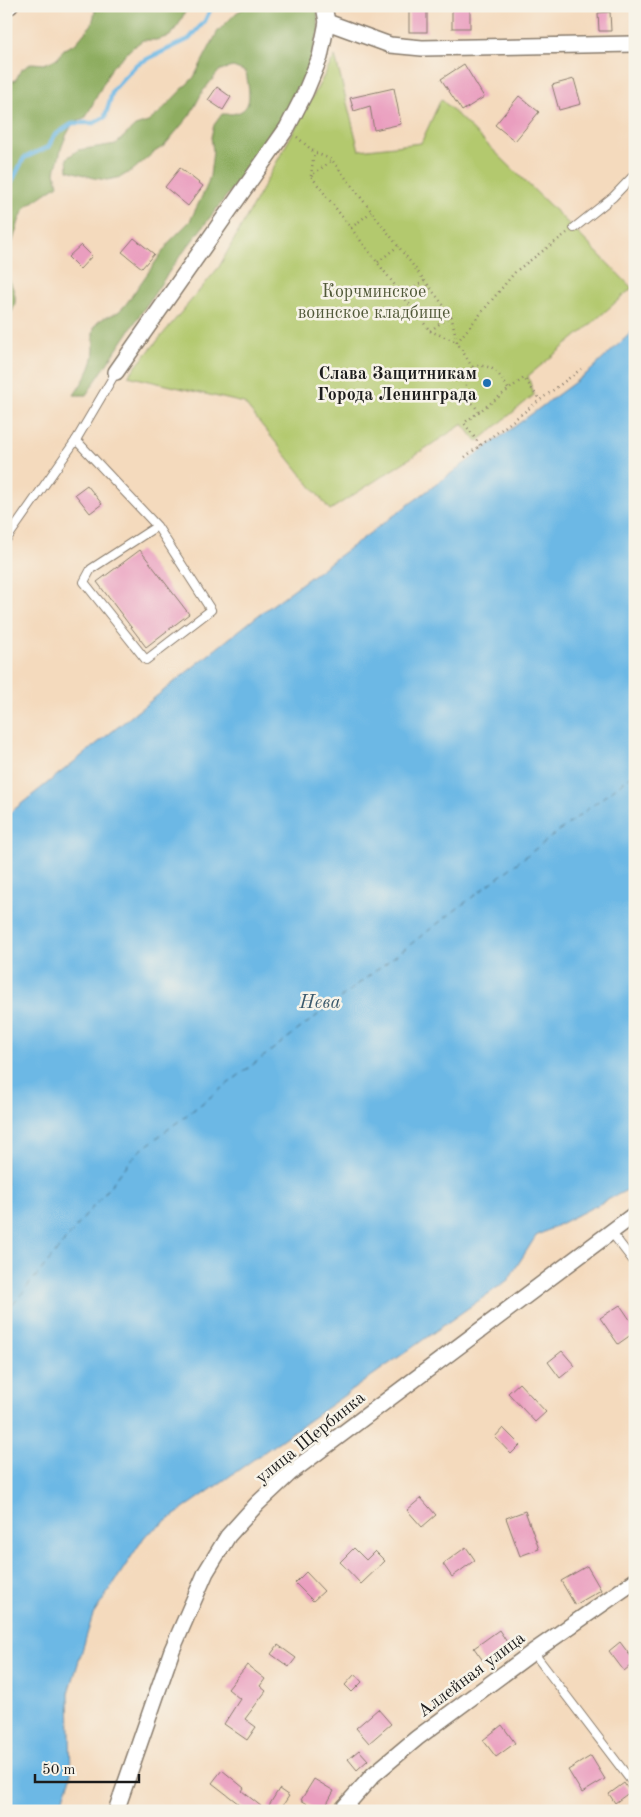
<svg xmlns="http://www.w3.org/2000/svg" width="641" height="1817" viewBox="0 0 641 1817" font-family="'Old Standard TT',serif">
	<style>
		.green { fill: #b3c96e; stroke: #687245 }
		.forest { fill: #8ead61; stroke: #55643e }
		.water { fill: #6cb8e5; stroke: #446a80 }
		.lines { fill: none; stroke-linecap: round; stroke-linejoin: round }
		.stream { stroke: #6cb8e5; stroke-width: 4.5 }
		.ferry { stroke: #3c5a6c; stroke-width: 1; stroke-dasharray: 6 5; stroke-linecap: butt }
		.building { fill: #ea9ebf }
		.service-casing { stroke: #887b6c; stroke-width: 10 }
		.minor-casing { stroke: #887b6c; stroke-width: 18 }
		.path { stroke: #887b6c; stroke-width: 2.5; stroke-dasharray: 1 4; stroke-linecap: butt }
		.service { stroke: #fff; stroke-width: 8 }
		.minor { stroke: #fff; stroke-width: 15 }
		.poi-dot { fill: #1f6fb2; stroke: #f7f3e8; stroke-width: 2 }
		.labels { text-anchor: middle; stroke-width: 5; stroke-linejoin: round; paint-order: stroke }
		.park-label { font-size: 18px; fill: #515939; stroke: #f7f3e8 }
		.poi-label { font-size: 18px; font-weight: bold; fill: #1c1c1c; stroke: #f7f3e8; text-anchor: end }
		.street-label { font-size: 18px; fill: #1c1c1c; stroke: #f7f3e8 }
		.water-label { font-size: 19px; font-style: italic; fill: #3c5a6c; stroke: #f7f3e8 }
	</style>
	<rect width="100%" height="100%" fill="#f7f3e8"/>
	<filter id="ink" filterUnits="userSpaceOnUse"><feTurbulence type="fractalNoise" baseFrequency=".02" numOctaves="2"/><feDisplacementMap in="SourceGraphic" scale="10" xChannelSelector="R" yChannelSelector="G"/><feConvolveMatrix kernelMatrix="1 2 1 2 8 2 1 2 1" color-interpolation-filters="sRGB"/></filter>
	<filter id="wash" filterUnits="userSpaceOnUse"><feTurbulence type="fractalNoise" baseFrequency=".0096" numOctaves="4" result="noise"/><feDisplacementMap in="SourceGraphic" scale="20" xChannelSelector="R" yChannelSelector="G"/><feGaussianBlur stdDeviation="1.12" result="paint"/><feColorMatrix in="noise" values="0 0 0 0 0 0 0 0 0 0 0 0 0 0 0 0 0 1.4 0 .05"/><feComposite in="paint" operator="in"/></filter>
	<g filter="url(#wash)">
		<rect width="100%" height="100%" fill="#f4dabd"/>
		<polygon class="green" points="335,56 359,150 421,143 441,99 571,226 632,288 583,331 528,376 534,395 477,442 463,424 330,510 244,403 128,376 219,267"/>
		<g class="forest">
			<polygon points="94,6 188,6 179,24 170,36 156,40 143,40 132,48 112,67 86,117 73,123 67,134 62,146 55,172 58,185 26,207 20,218 6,263 6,79 15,81 21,70 32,63 44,64 57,59 64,49 76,43 92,24 95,12"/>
			<path d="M247,6H317L319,30L303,83L285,120L175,263L86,395H74C83,381 94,367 94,349C94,341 91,335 95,326C100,317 110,317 118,312C121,310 124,306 126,304L171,240L190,221L206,188L210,176L213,151L211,137L214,125L222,114C255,116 250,96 246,72L233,67L220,70L203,91L190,115L164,146L153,153L133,170L121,177L107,180L94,178L68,170L67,158L78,150L116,144L135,126L148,122L158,114L194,77L218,31L236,13Z"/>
			<path d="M6,272C14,292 21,299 8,318L6,319Z"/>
		</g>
		<polygon class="water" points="635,329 635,1186 536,1236 508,1280 145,1536 93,1615 69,1693 71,1777 59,1811 6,1811 6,816 256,617 590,371"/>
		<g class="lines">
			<polyline class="stream" points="6,213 10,185 24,158 48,147 55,135 73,123 94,123 105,117 113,90 137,64 189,39 205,21 212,6"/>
			<polyline class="ferry" points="6,1313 137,1153 635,773"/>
		</g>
		<g id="blocks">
			<g class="building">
				<rect x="409" y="6" width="18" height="26"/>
				<rect x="452" y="6" width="18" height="22"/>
				<polygon points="610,12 611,31 599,31 598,13"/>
				<polygon points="464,64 484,97 462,111 441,79"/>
				<polygon points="574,79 581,104 559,110 552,85"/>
				<polygon points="217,87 231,97 223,110 208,100"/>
				<polygon points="394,88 401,124 374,130 370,106 354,111 350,98"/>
				<polygon points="519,96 539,112 515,141 495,125"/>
				<polygon points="180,168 203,186 188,206 165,187"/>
				<polygon points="134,238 154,254 142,268 122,252"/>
				<polygon points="81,245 92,256 80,269 68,257"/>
				<polygon points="87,485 102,504 90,513 75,494"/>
				<polygon points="140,550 189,614 146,647 97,582"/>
				<polygon points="620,1305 635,1327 635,1332 618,1344 600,1318"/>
				<polygon points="562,1351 575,1366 560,1378 548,1362"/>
				<polygon points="519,1383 546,1412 535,1422 508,1393"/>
				<polygon points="503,1428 520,1445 511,1454 495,1437"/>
				<polygon points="421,1498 436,1515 422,1527 407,1510"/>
				<polygon points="525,1511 539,1549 520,1556 506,1518"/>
				<polygon points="466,1547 475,1560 452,1577 443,1564"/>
				<polygon points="354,1548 366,1560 375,1551 385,1561 361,1584 340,1562"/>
				<polygon points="587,1566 601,1590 575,1605 561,1581"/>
				<polygon points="306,1572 324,1591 313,1601 295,1583"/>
				<polygon points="499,1630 509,1645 484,1662 474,1648"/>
				<polygon points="620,1642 635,1662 624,1671 609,1651"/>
				<polygon points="278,1645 296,1658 289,1667 271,1654"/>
				<polygon points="247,1665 265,1679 260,1686 266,1691 245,1719 256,1727 247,1740 224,1724 240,1699 228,1689"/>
				<polygon points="355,1674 362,1682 352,1692 345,1685"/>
				<polygon points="378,1709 391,1724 369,1743 356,1728"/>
				<polygon points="502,1725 515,1743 496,1757 483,1740"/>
				<polygon points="359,1750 368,1760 357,1770 348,1759"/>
				<polygon points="591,1756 605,1779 582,1793 568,1770"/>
				<polygon points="222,1770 244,1788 242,1791 267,1811 248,1811 212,1783"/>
				<polygon points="314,1779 334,1791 323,1811 319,1811 301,1800"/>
				<polygon points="624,1783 630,1792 615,1803 609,1794"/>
				<polygon points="279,1789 289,1796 279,1811 274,1811 268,1807"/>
			</g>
		</g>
	</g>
	<g filter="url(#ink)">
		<use href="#blocks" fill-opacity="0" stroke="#887b6c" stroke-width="1"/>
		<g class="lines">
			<defs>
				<g id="service">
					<polyline points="574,228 613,197 635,174"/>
					<polyline points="76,440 157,526 211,610 146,660 84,582 91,569 157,526"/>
					<polyline points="6,540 76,440 116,372"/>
					<polyline points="611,1232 635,1263"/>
					<polyline points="533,1652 635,1786"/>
				</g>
				<g id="minor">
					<polyline points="6,7 10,6"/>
					<polyline points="327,22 390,45 422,48 635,44"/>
					<polyline points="116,372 287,128 305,93 320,57 327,22 324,6"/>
					<polyline points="116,1811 172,1650 206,1572 228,1536 257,1504 290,1473 635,1214"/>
					<polyline points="341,1811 373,1775 417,1738 533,1652 635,1581"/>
				</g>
			</defs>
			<use href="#service" class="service-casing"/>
			<use href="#minor" class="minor-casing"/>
			<g class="path">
				<polyline points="297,137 314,152 332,160"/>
				<polyline points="311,176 314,152"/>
				<polyline points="351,228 371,212"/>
				<polyline points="378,262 398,246"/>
				<polyline points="403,296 424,281"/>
				<polyline points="451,315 430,331 311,176 332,160 451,315 457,342 472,367"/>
				<polyline points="430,331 457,342"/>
				<polyline points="457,342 516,271 567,233"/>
				<path d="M479,412C466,394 461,388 472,367C493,362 499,374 509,390"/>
				<polyline points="480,445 464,423 524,378 540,400"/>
				<polyline points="465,457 581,369"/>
			</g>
			<use href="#service" class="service"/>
			<use href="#minor" class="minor"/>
		</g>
	</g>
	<circle class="poi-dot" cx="487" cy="383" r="5"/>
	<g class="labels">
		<g class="park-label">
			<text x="374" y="297">Корчминское<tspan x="374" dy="21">воинское кладбище</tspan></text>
		</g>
		<g class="poi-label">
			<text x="477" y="379">Слава Защитникам<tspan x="477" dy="21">Города Ленинграда</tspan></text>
		</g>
		<g class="street-label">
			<text transform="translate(310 1437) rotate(-39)" y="6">улица Щербинка</text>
			<text transform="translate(471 1674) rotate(-37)" y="6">Аллейная улица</text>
		</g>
		<g class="water-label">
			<text x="320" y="1008">Нева</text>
		</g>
	</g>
	<rect width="641" height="1817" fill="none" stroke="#f7f3e8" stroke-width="25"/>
	<path d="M35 1774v8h104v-8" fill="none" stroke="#1c1c1c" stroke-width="2.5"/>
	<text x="42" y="1774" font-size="15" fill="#1c1c1c" stroke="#f7f3e8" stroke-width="4" paint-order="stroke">50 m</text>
</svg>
